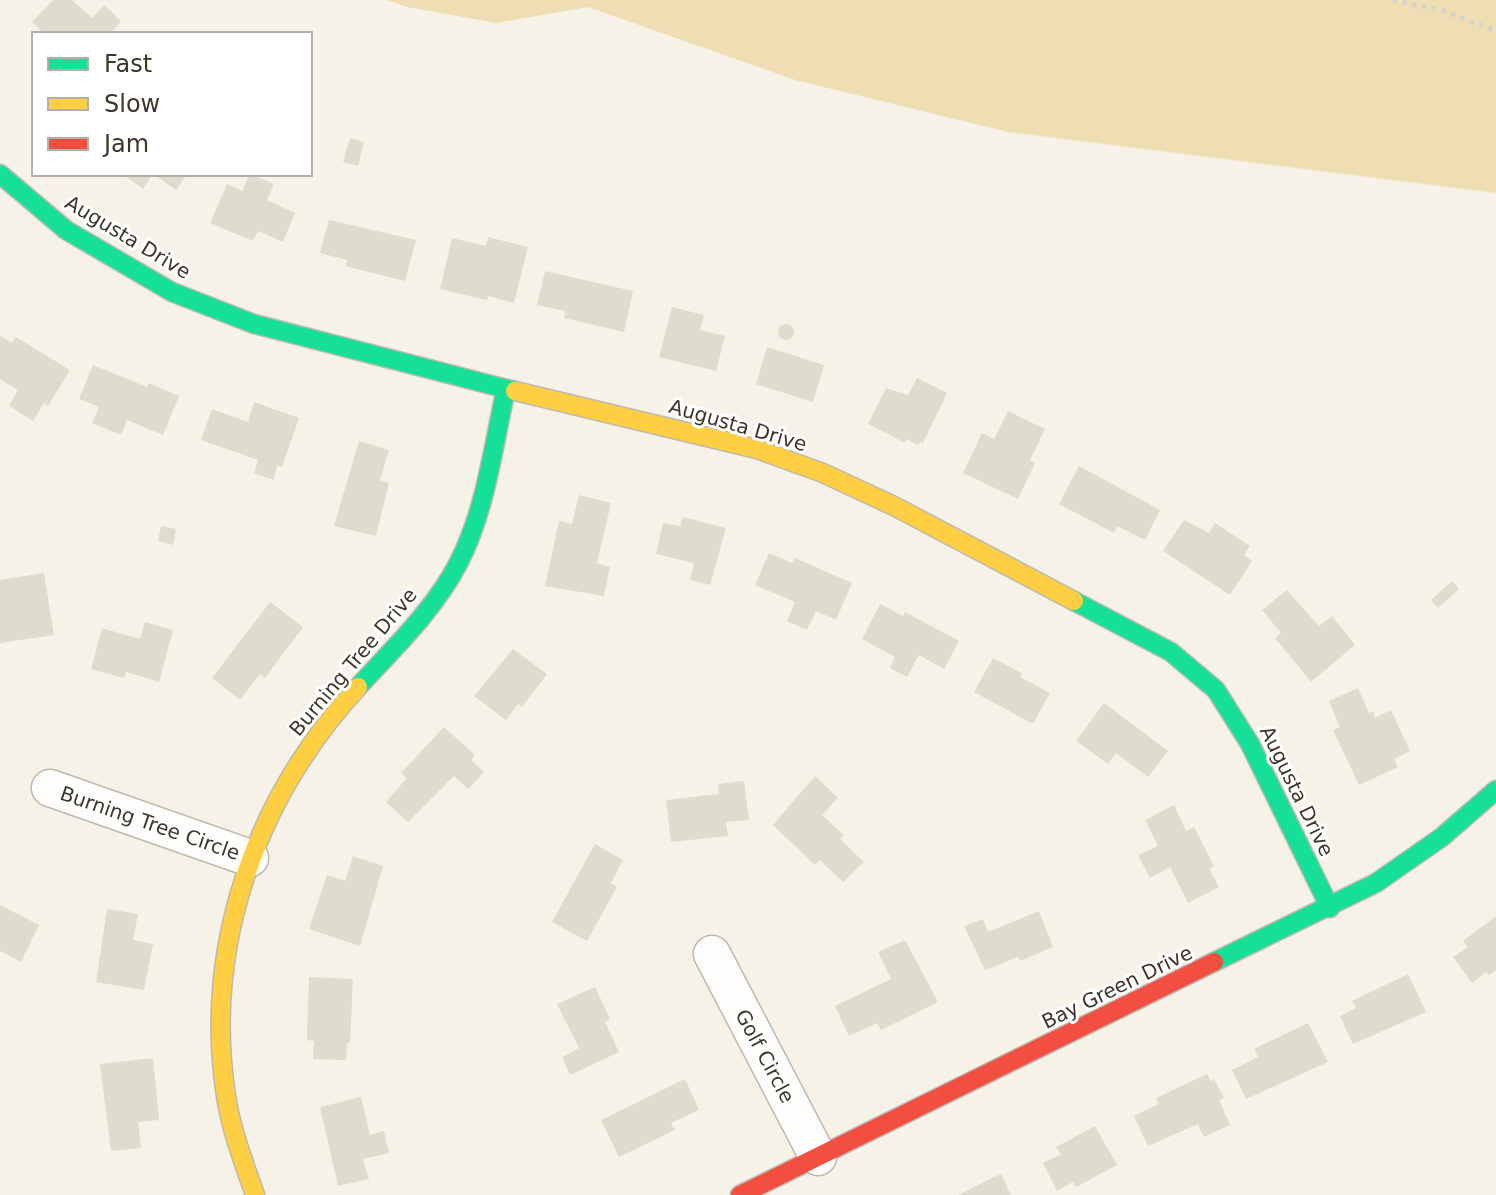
<svg xmlns="http://www.w3.org/2000/svg" width="1496" height="1195" viewBox="0 0 1496 1195" font-family="'DejaVu Sans',sans-serif">
	<style>
		.green { fill: #efddb3 }
		.building { fill: #e0dbcf }
		.lines { fill: none; stroke-linecap: round; stroke-linejoin: round }
		.street-casing { stroke: #beb9ae; stroke-width: 39 }
		.fast-casing { stroke: #beb9ae; stroke-width: 21 }
		.slow-casing { stroke: #beb9ae; stroke-width: 21 }
		.jam-casing { stroke: #beb9ae; stroke-width: 21 }
		.path { stroke: #d4d3ce; stroke-width: 5; stroke-dasharray: 4 6; stroke-linecap: butt }
		.street { stroke: #fefdfb; stroke-width: 36 }
		.fast { stroke: #16e098; stroke-width: 18 }
		.slow { stroke: #ffcf43; stroke-width: 18 }
		.jam { stroke: #f24e42; stroke-width: 18 }
		.labels { text-anchor: middle; stroke-width: 6; stroke-linejoin: round; paint-order: stroke }
		.street-label { font-size: 20px; fill: #3d3729; stroke: #fff }
	</style>
	<rect width="100%" height="100%" fill="#f7f2e7"/>
	<polygon class="green" points="387,0 1496,0 1496,193 1008,132 795,80 588,7 496,23 407,7"/>
	<g class="building">
		<polygon points="53,0 72,0 92,18 104,5 121,21 110,34 45,34 32,22"/>
		<polygon points="350,138 364,142 358,166 343,162"/>
		<polygon points="122,174 187,174 176,190 153,174 143,189"/>
		<polygon points="250,174 274,184 267,200 295,213 283,242 258,231 253,241 210,223 227,184 242,191"/>
		<polygon points="329,220 416,240 405,281 345,266 347,260 320,253"/>
		<polygon points="488,237 528,247 514,303 488,296 487,300 440,289 452,238 486,246"/>
		<polygon points="545,271 633,291 624,332 564,318 565,311 537,305"/>
		<polygon points="672,307 704,315 700,330 725,336 716,371 659,357"/>
		<circle cx="786" cy="332" r="8"/>
		<polygon points="0,336 12,343 16,337 70,370 48,406 44,403 33,421 9,406 18,390 0,379"/>
		<polygon points="767,347 824,365 813,402 756,384"/>
		<polygon points="93,365 147,387 148,383 179,396 163,435 127,420 121,435 92,423 99,407 79,399"/>
		<polygon points="917,378 947,393 923,443 920,442 918,445 906,439 905,443 868,424 886,388 908,395"/>
		<polygon points="254,402 299,418 282,467 278,465 273,480 254,473 258,460 201,440 212,409 248,422"/>
		<polygon points="1008,411 1045,429 1030,460 1035,463 1018,499 963,473 982,433 994,439"/>
		<polygon points="359,441 389,450 380,480 389,483 376,536 334,526"/>
		<polygon points="1079,466 1160,510 1145,540 1117,526 1114,533 1059,504"/>
		<polygon points="579,495 611,503 597,563 610,567 604,596 545,586 559,521 572,524"/>
		<polygon points="683,517 726,528 710,585 690,580 694,563 656,554 663,523 680,526"/>
		<polygon points="1184,520 1209,533 1215,523 1250,546 1244,555 1252,561 1230,595 1163,551"/>
		<polygon points="161,526 176,529 173,545 158,541"/>
		<polygon points="769,553 792,563 795,558 852,583 836,620 816,611 807,630 787,621 795,602 755,585"/>
		<polygon points="44,573 54,635 0,643 0,580"/>
		<polygon points="1452,581 1459,589 1438,608 1431,600"/>
		<polygon points="1287,590 1319,626 1332,616 1355,645 1311,682 1275,638 1281,633 1262,610"/>
		<polygon points="270,602 303,627 265,678 260,674 240,700 212,678"/>
		<polygon points="880,604 903,616 905,612 959,641 944,669 919,655 907,677 890,668 895,657 862,639"/>
		<polygon points="145,622 173,630 159,682 126,672 124,678 91,669 102,628 140,639"/>
		<polygon points="513,649 547,674 522,707 518,704 506,720 474,696"/>
		<polygon points="993,658 1022,673 1020,677 1050,693 1033,724 974,692"/>
		<polygon points="1358,688 1369,713 1373,711 1375,718 1391,710 1410,751 1394,759 1398,767 1359,785 1333,730 1340,727 1329,701"/>
		<polygon points="1104,703 1168,751 1148,777 1116,753 1108,764 1076,741"/>
		<polygon points="444,727 475,755 471,760 484,772 468,789 454,776 408,822 386,802 407,778 401,773"/>
		<polygon points="815,776 838,798 822,815 844,835 840,839 864,862 843,882 820,860 815,865 773,825"/>
		<polygon points="744,781 749,820 726,822 728,836 671,842 666,800 719,794 718,784"/>
		<polygon points="1174,805 1186,831 1194,827 1214,866 1209,869 1219,887 1188,903 1170,867 1150,878 1138,855 1158,846 1145,820"/>
		<polygon points="595,844 623,860 611,883 617,887 587,941 552,922"/>
		<polygon points="353,856 383,866 360,946 309,929 327,875 345,881"/>
		<polygon points="0,905 39,925 21,962 0,951"/>
		<polygon points="107,909 138,914 133,940 153,944 144,990 96,982"/>
		<polygon points="1039,911 1053,947 1020,961 1018,957 985,970 964,926 983,919 988,932"/>
		<polygon points="1496,916 1496,970 1489,975 1486,972 1472,983 1453,957 1468,947 1463,941"/>
		<polygon points="905,940 938,1002 881,1030 877,1023 849,1036 835,1006 891,979 878,952"/>
		<polygon points="1408,974 1426,1012 1353,1044 1340,1016 1356,1008 1352,1001"/>
		<polygon points="309,977 353,979 350,1043 347,1043 346,1060 313,1059 314,1041 307,1040"/>
		<polygon points="595,987 610,1019 605,1022 619,1052 570,1075 562,1057 579,1048 557,1004"/>
		<polygon points="1308,1023 1328,1062 1246,1099 1232,1070 1258,1057 1254,1049"/>
		<polygon points="153,1058 159,1120 138,1122 141,1148 111,1151 100,1064"/>
		<polygon points="1207,1074 1211,1081 1214,1079 1224,1098 1219,1100 1230,1125 1204,1137 1198,1124 1148,1146 1134,1116 1159,1104 1156,1098"/>
		<polygon points="685,1079 699,1110 671,1123 675,1130 619,1157 601,1120"/>
		<polygon points="361,1097 370,1135 384,1131 389,1153 363,1159 369,1179 338,1186 320,1107"/>
		<polygon points="1095,1126 1117,1165 1076,1187 1073,1182 1057,1191 1043,1163 1061,1154 1056,1147"/>
		<polygon points="1001,1174 1011,1195 958,1195 990,1179"/>
	</g>
	<g class="lines">
		<defs>
			<g id="street">
				<polyline points="50,788 250,858"/>
				<polyline points="712,954 818,1157"/>
			</g>
			<g id="fast">
				<polyline points="0,174 66,230 172,292 254,324 515,391"/>
				<polyline points="1074,601 1171,652 1216,690 1250,744 1330,908"/>
				<path d="M358,687C394,648 435,609 459,562C486,509 493,447 506,389"/>
				<polyline points="1214,962 1376,883 1442,837 1496,790"/>
			</g>
			<g id="slow">
				<polyline points="515,391 757,449 823,473 894,506 1074,601"/>
				<path d="M255,1195C244,1163 231,1130 226,1096C203,945 256,798 358,687"/>
			</g>
			<polyline id="jam" points="740,1195 1214,962"/>
		</defs>
		<use href="#street" class="street-casing"/>
		<use href="#fast" class="fast-casing"/>
		<use href="#slow" class="slow-casing"/>
		<use href="#jam" class="jam-casing"/>
		<polyline class="path" points="1393,0 1444,11 1496,31"/>
		<use href="#street" class="street"/>
		<use href="#fast" class="fast"/>
		<use href="#slow" class="slow"/>
		<use href="#jam" class="jam"/>
	</g>
	<g class="labels">
		<g class="street-label">
			<text transform="translate(128 237) rotate(31)" y="7">Augusta Drive</text>
			<text transform="translate(738 425) rotate(16)" y="7">Augusta Drive</text>
			<text transform="translate(353 662) rotate(-50)" y="7">Burning Tree Drive</text>
			<text transform="translate(1297 791) rotate(64)" y="7">Augusta Drive</text>
			<text transform="translate(150 823) rotate(19)" y="7">Burning Tree Circle</text>
			<text transform="translate(1117 987) rotate(-26)" y="7">Bay Green Drive</text>
			<text transform="translate(765 1056) rotate(62)" y="7">Golf Circle</text>
		</g>
	</g>
	<rect x="32" y="32" width="280" height="144" fill="#ffffff" stroke="#b1afa9" stroke-width="2"/>
	<rect x="48" y="58" width="40" height="12" fill="#16e098" stroke="#b1afa9" stroke-width="2"/>
	<text x="104" y="72" font-size="24" fill="#3d3729">Fast</text>
	<rect x="48" y="98" width="40" height="12" fill="#ffcf43" stroke="#b1afa9" stroke-width="2"/>
	<text x="104" y="112" font-size="24" fill="#3d3729">Slow</text>
	<rect x="48" y="138" width="40" height="12" fill="#f24e42" stroke="#b1afa9" stroke-width="2"/>
	<text x="104" y="152" font-size="24" fill="#3d3729">Jam</text>
</svg>
